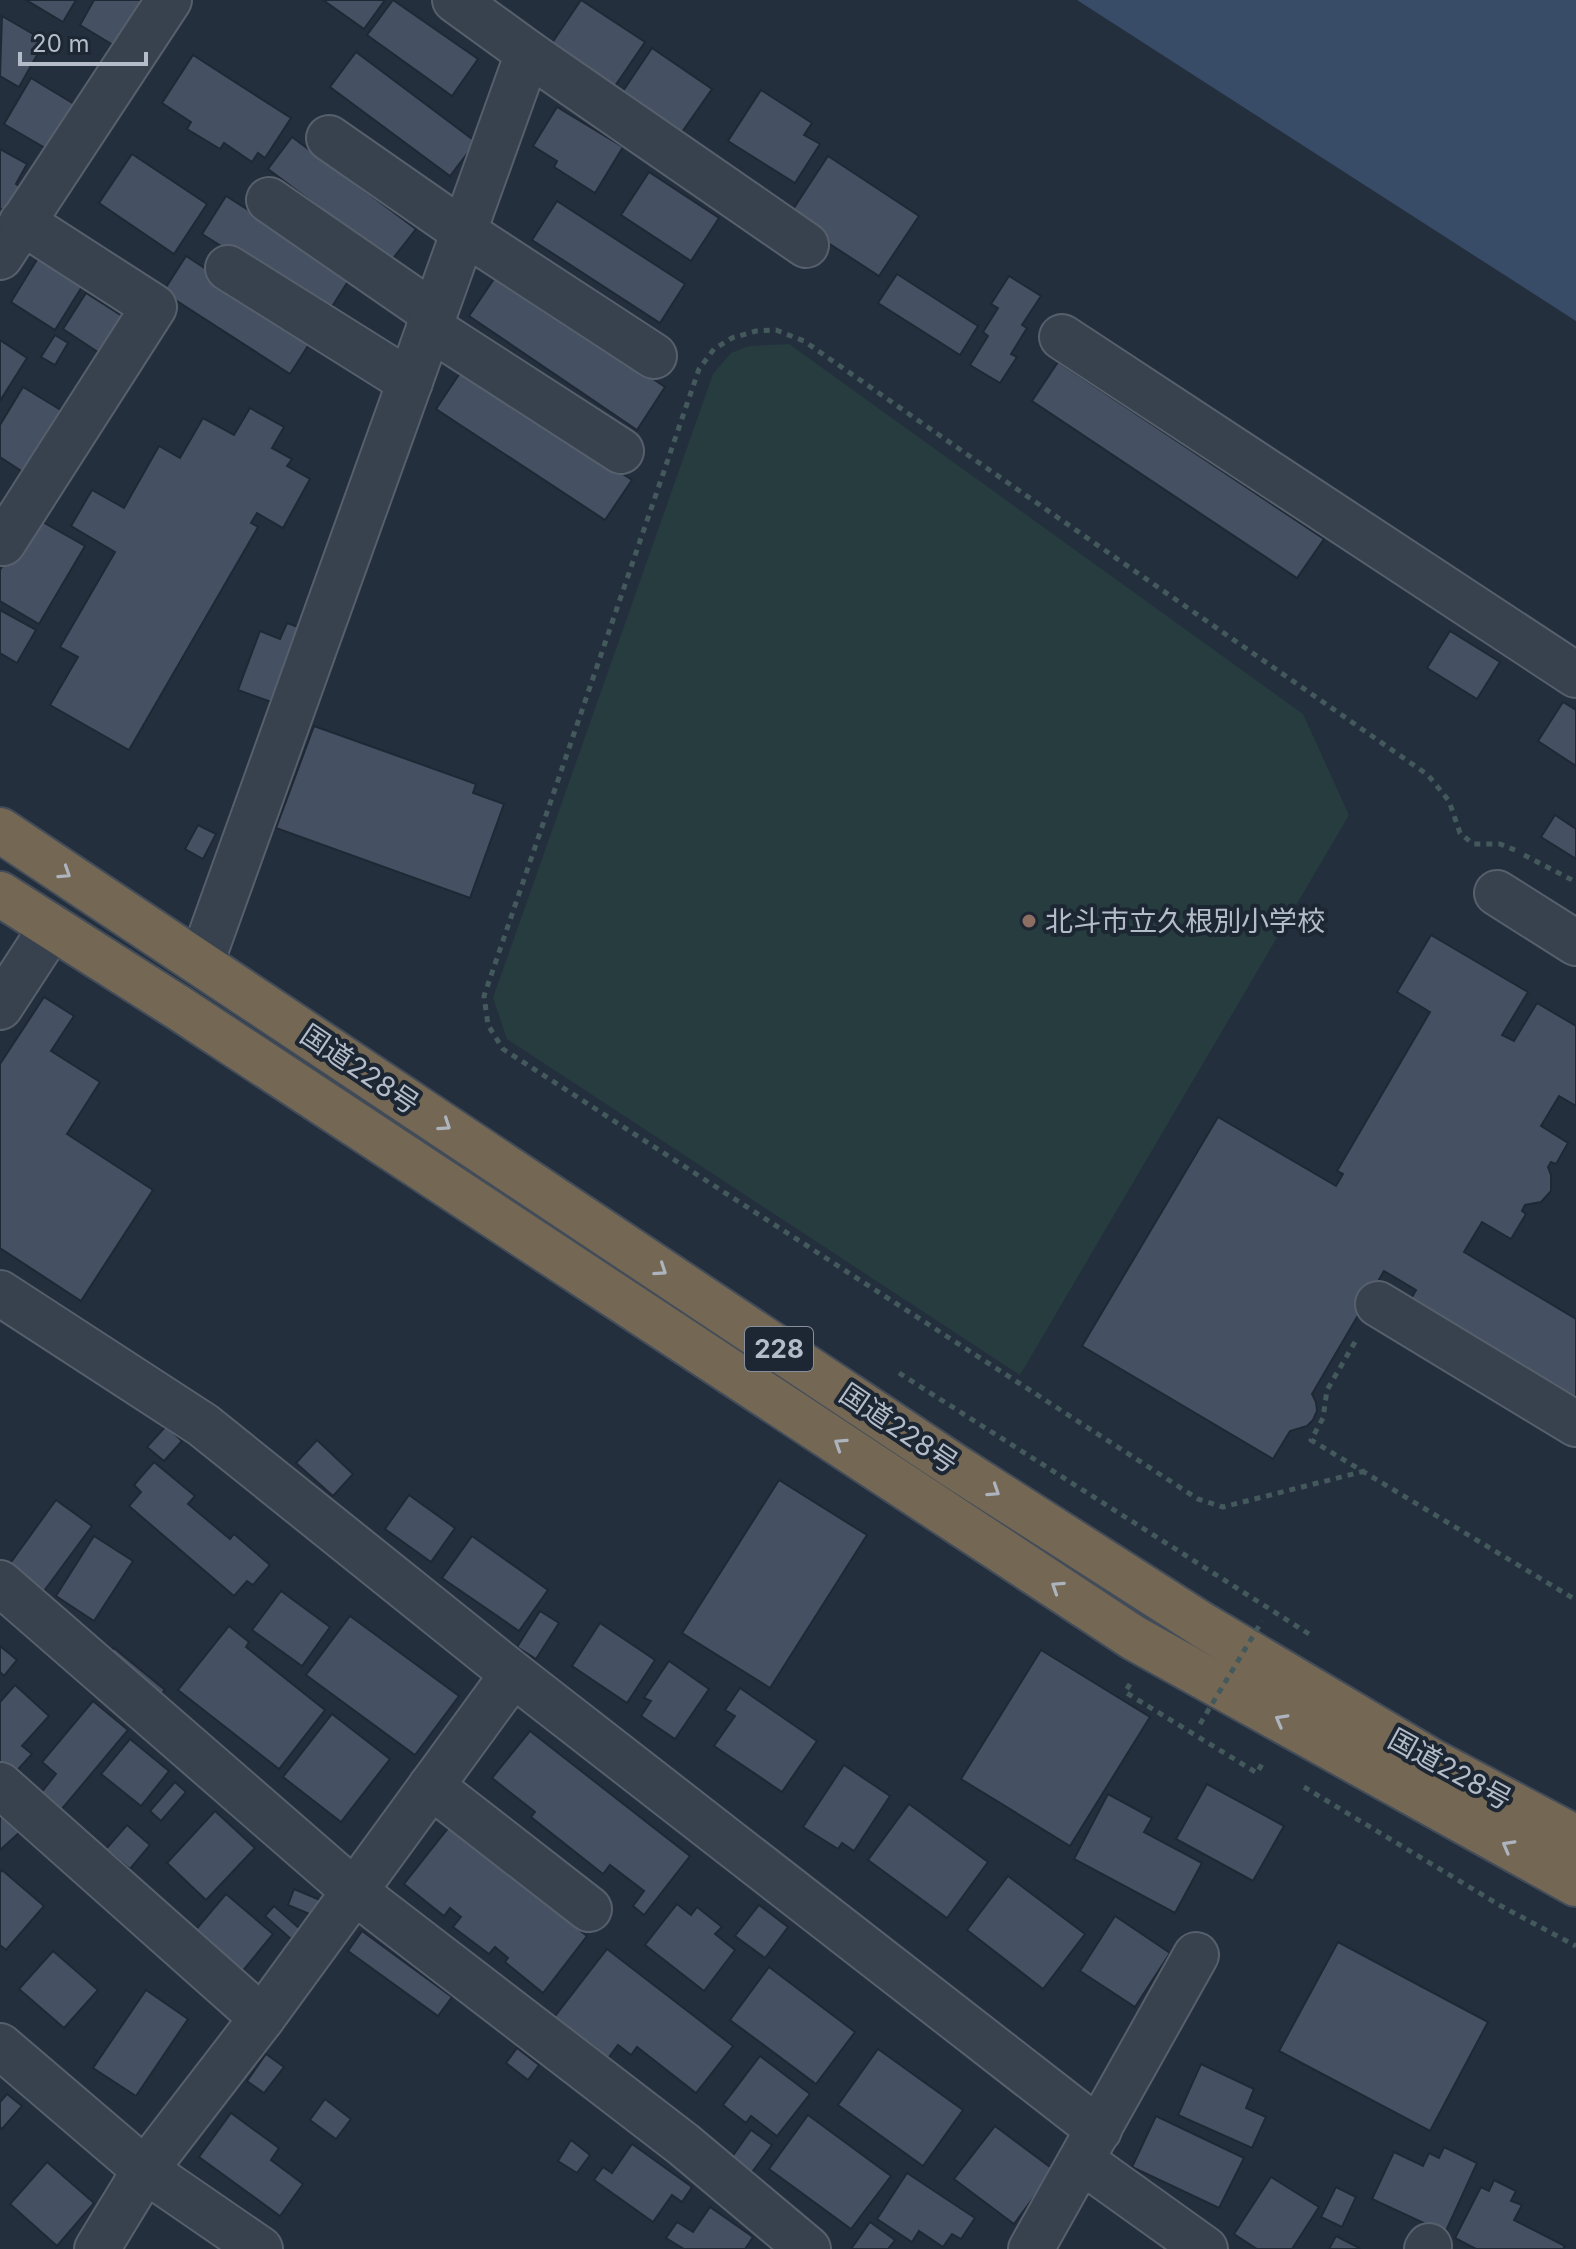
<svg xmlns="http://www.w3.org/2000/svg" width="1576" height="2249" viewBox="0 0 1576 2249" font-family="Inter,'Noto Sans JP',sans-serif">
	<style>
		.green { fill: #263c3f }
		.water { fill: #394c67 }
		.building { fill: #455162; stroke: #1f2835; stroke-width: 2 }
		.lines { fill: none; stroke-linecap: round; stroke-linejoin: round }
		.minor-casing { stroke: #565f6c; stroke-width: 48 }
		.highway-casing { stroke: #434c59; stroke-width: 48 }
		.path { stroke: #44595c; stroke-width: 5; stroke-dasharray: 6 6; stroke-linecap: butt }
		.minor { stroke: #38414e; stroke-width: 44 }
		.highway { stroke: #746855; stroke-width: 44 }
		.path-bridge { stroke: #44595c; stroke-width: 5; stroke-dasharray: 6 6; stroke-linecap: butt }
		.oneway { stroke: #aeb4bd }
		.education-dot { fill: #8d6e63; stroke: #1d2633; stroke-width: 3 }
		.labels { text-anchor: middle; stroke-width: 8; stroke-linejoin: round; paint-order: stroke }
		.shield { fill: #1d2633; stroke: #878f9c; stroke-width: 2 }
		.shield-label { font-size: 26px; font-weight: bold; fill: #b4bcc9 }
		.poi-label { font-size: 28px; fill: #b4bcc9; stroke: #1d2633; text-anchor: start }
		.street-label { font-size: 28px; fill: #b4bcc9; stroke: #1d2633 }
	</style>
	<rect width="100%" height="100%" fill="#242f3e"/>
	<polygon class="green" points="789,344 1303,714 1349,815 1020,1375 507,1039 493,998 713,374 731,353 749,346"/>
	<polygon class="water" points="1077,0 1576,0 1576,321"/>
	<g class="building">
		<polygon points="26,0 76,0 63,22"/>
		<polygon points="94,0 147,0 118,48 80,25"/>
		<polygon points="323,0 385,0 364,29"/>
		<polygon points="393,0 478,59 452,96 367,35"/>
		<polygon points="581,0 645,42 615,86 552,43"/>
		<polygon points="2,16 45,41 19,87 0,76"/>
		<polygon points="652,48 712,89 682,132 667,122 662,130 617,100"/>
		<polygon points="356,52 476,142 450,176 330,87"/>
		<polygon points="193,55 291,118 265,158 258,153 252,162 224,143 220,149 187,129 191,122 162,103"/>
		<polygon points="31,78 79,107 52,152 4,124"/>
		<polygon points="761,90 812,123 804,135 820,144 795,183 728,141"/>
		<polygon points="557,107 623,147 595,193 554,167 557,161 533,146"/>
		<polygon points="292,137 416,229 391,261 268,169"/>
		<polygon points="0,149 27,164 16,184 22,188 7,212 0,208"/>
		<polygon points="132,154 207,204 174,254 99,203"/>
		<polygon points="828,156 919,216 879,276 788,217"/>
		<polygon points="649,172 719,218 691,261 621,215"/>
		<polygon points="226,196 352,275 328,313 202,234"/>
		<polygon points="557,201 685,284 660,323 532,240"/>
		<polygon points="186,256 313,338 290,374 163,292"/>
		<polygon points="38,258 83,285 55,330 11,302"/>
		<polygon points="498,273 665,387 637,430 469,316"/>
		<polygon points="897,274 978,326 960,355 878,303"/>
		<polygon points="1009,276 1041,296 1022,325 1027,328 1011,354 1017,357 1000,383 970,365 988,336 983,332 998,308 991,304"/>
		<polygon points="86,293 130,321 107,358 63,329"/>
		<polygon points="55,335 68,343 55,365 41,357"/>
		<polygon points="0,340 27,358 0,401"/>
		<polygon points="1058,362 1324,539 1297,578 1032,401"/>
		<polygon points="462,370 632,480 605,520 436,409"/>
		<polygon points="23,387 64,412 26,474 0,457 0,425"/>
		<polygon points="250,408 284,427 272,448 292,459 287,466 310,479 283,528 257,513 251,523 258,527 129,750 50,705 78,657 60,647 115,552 71,526 92,490 124,508 159,446 180,458 203,418 234,435"/>
		<polygon points="32,516 85,546 39,624 0,601 0,570"/>
		<polygon points="0,610 36,630 17,663 0,653"/>
		<polygon points="287,623 304,629 277,704 238,690 260,631 280,639"/>
		<polygon points="1450,631 1500,662 1477,699 1427,668"/>
		<polygon points="1563,702 1576,710 1576,766 1538,741"/>
		<polygon points="314,726 476,784 473,793 504,804 470,898 276,828"/>
		<polygon points="1555,815 1576,829 1576,859 1541,837"/>
		<polygon points="198,825 216,834 203,859 185,849"/>
		<polygon points="1431,935 1528,992 1502,1035 1514,1041 1537,1003 1576,1026 1576,1106 1559,1096 1541,1126 1568,1143 1556,1164 1551,1162 1548,1167 1551,1175 1551,1191 1541,1202 1525,1205 1522,1211 1526,1214 1511,1239 1482,1222 1464,1252 1576,1319 1576,1400 1409,1302 1416,1290 1384,1271 1312,1394 1316,1402 1317,1411 1313,1420 1307,1426 1290,1431 1273,1459 1082,1346 1218,1117 1336,1186 1343,1174 1337,1171 1430,1012 1397,992"/>
		<polygon points="44,997 74,1016 51,1051 100,1082 67,1134 153,1190 81,1301 0,1248 0,1064"/>
		<polygon points="166,1426 182,1441 164,1461 147,1447"/>
		<polygon points="317,1440 353,1474 333,1496 296,1463"/>
		<polygon points="154,1462 195,1496 188,1504 230,1539 234,1534 270,1565 253,1585 247,1581 234,1596 129,1506 141,1492 134,1485"/>
		<polygon points="779,1480 867,1535 770,1688 682,1633"/>
		<polygon points="409,1495 455,1528 431,1562 385,1529"/>
		<polygon points="56,1500 92,1526 44,1591 9,1565"/>
		<polygon points="94,1536 133,1561 94,1621 56,1596"/>
		<polygon points="472,1536 548,1590 519,1631 442,1578"/>
		<polygon points="281,1591 330,1627 302,1666 252,1630"/>
		<polygon points="540,1611 559,1623 536,1659 517,1647"/>
		<polygon points="350,1616 459,1696 415,1755 306,1675"/>
		<polygon points="600,1623 655,1660 627,1703 572,1666"/>
		<polygon points="229,1626 249,1642 246,1647 325,1710 279,1769 178,1690"/>
		<polygon points="0,1646 17,1660 4,1676 0,1672"/>
		<polygon points="114,1648 165,1690 155,1702 104,1660"/>
		<polygon points="1041,1650 1150,1717 1070,1846 961,1779"/>
		<polygon points="669,1661 709,1689 675,1739 641,1716 651,1701 644,1698"/>
		<polygon points="15,1685 49,1716 22,1746 32,1754 12,1776 0,1765 0,1702"/>
		<polygon points="740,1688 817,1741 782,1792 714,1746 735,1716 725,1710"/>
		<polygon points="93,1701 128,1730 61,1810 41,1793 56,1774 42,1762"/>
		<polygon points="332,1714 390,1759 341,1822 283,1777"/>
		<polygon points="530,1731 690,1856 644,1915 633,1906 644,1891 610,1865 603,1874 531,1817 535,1812 492,1778"/>
		<polygon points="130,1739 169,1771 141,1806 101,1774"/>
		<polygon points="844,1765 890,1796 854,1851 842,1843 838,1849 803,1827"/>
		<polygon points="175,1782 186,1792 161,1821 150,1811"/>
		<polygon points="1207,1784 1284,1826 1253,1881 1176,1839"/>
		<polygon points="1108,1794 1152,1818 1144,1832 1202,1863 1175,1913 1074,1859"/>
		<polygon points="909,1804 988,1862 947,1918 868,1860"/>
		<polygon points="215,1811 255,1848 206,1900 167,1863"/>
		<polygon points="4,1814 21,1831 0,1850 0,1818"/>
		<polygon points="127,1825 150,1845 130,1869 106,1849"/>
		<polygon points="449,1827 587,1936 543,1993 505,1962 508,1958 495,1947 489,1954 453,1927 461,1917 450,1908 444,1916 404,1884"/>
		<polygon points="2,1870 44,1906 6,1950 0,1945 0,1873"/>
		<polygon points="1008,1876 1085,1934 1043,1989 967,1930"/>
		<polygon points="294,1889 320,1900 314,1916 288,1905"/>
		<polygon points="226,1894 273,1934 241,1973 193,1933"/>
		<polygon points="677,1904 691,1915 697,1907 722,1927 715,1934 735,1950 704,1991 645,1945"/>
		<polygon points="759,1905 788,1927 765,1958 735,1936"/>
		<polygon points="274,1906 300,1929 291,1939 265,1916"/>
		<polygon points="1115,1916 1170,1953 1135,2007 1080,1971"/>
		<polygon points="362,1931 452,1997 438,2016 348,1951"/>
		<polygon points="1338,1942 1488,2022 1430,2131 1279,2051"/>
		<polygon points="607,1949 733,2046 696,2093 637,2047 631,2055 618,2045 603,2065 549,2024"/>
		<polygon points="53,1951 98,1990 64,2028 19,1989"/>
		<polygon points="769,1967 855,2032 816,2084 730,2020"/>
		<polygon points="146,1990 188,2019 136,2096 93,2068"/>
		<polygon points="517,2048 539,2065 528,2080 506,2063"/>
		<polygon points="878,2049 963,2110 923,2166 838,2105"/>
		<polygon points="266,2054 284,2067 264,2093 247,2081"/>
		<polygon points="760,2056 810,2094 777,2136 751,2116 746,2123 723,2105"/>
		<polygon points="1201,2064 1254,2089 1246,2108 1266,2117 1252,2148 1178,2115"/>
		<polygon points="7,2094 22,2106 2,2129 0,2127 0,2102"/>
		<polygon points="325,2099 351,2119 336,2139 310,2120"/>
		<polygon points="231,2113 279,2148 271,2160 303,2184 280,2216 199,2157"/>
		<polygon points="808,2115 891,2176 851,2229 769,2169"/>
		<polygon points="1156,2116 1244,2158 1219,2208 1132,2167"/>
		<polygon points="995,2126 1054,2170 1014,2224 954,2179"/>
		<polygon points="751,2130 772,2145 747,2179 727,2164"/>
		<polygon points="571,2140 590,2155 577,2173 558,2161"/>
		<polygon points="632,2144 692,2187 682,2202 672,2195 653,2222 594,2180 603,2167 612,2173"/>
		<polygon points="1444,2147 1477,2163 1445,2233 1372,2199 1394,2152 1423,2166 1429,2153 1439,2158"/>
		<polygon points="47,2162 94,2203 57,2246 10,2204"/>
		<polygon points="907,2173 975,2218 961,2239 952,2234 943,2247 919,2231 912,2242 877,2219"/>
		<polygon points="1271,2177 1319,2207 1292,2249 1257,2249 1234,2234"/>
		<polygon points="1494,2180 1516,2191 1511,2201 1522,2205 1514,2220 1565,2246 1563,2249 1476,2249 1455,2238 1481,2187 1489,2191"/>
		<polygon points="1336,2187 1356,2197 1342,2227 1321,2217"/>
		<polygon points="710,2207 753,2237 745,2249 684,2249 666,2238 677,2222 693,2232"/>
		<polygon points="870,2222 895,2240 888,2249 851,2249"/>
		<polygon points="1336,2236 1361,2249 1329,2249"/>
	</g>
	<g class="lines">
		<defs>
			<g id="minor">
				<polyline points="528,53 806,245"/>
				<polyline points="329,138 464,232 654,356"/>
				<polyline points="269,200 434,314"/>
				<polyline points="0,257 169,0"/>
				<polyline points="228,268 410,382"/>
				<polyline points="429,327 621,451"/>
				<polyline points="1062,337 1576,675"/>
				<polyline points="3,543 154,307 22,222"/>
				<polyline points="1497,893 1576,943"/>
				<polyline points="201,963 528,53 455,0"/>
				<polyline points="0,1007 52,927"/>
				<polyline points="0,1293 203,1425 513,1674 1099,2130"/>
				<polyline points="1378,1304 1576,1424"/>
				<polyline points="0,1583 354,1891 683,2144 808,2249"/>
				<polyline points="0,1785 262,2018"/>
				<polyline points="431,1786 589,1909"/>
				<polyline points="0,2046 145,2170 260,2249"/>
				<polyline points="1082,2161 1205,2249"/>
				<polyline points="97,2249 145,2170 262,2018 513,1674"/>
				<polyline points="1031,2249 1196,1955"/>
				<polyline points="1427,2249 1429,2246"/>
			</g>
			<g id="highway">
				<polyline points="0,830 954,1466 1204,1626 1431,1761 1576,1838"/>
				<polyline points="0,894 179,1008 1134,1638 1576,1884"/>
			</g>
		</defs>
		<use href="#minor" class="minor-casing"/>
		<use href="#highway" class="highway-casing"/>
		<g class="path">
			<polyline points="1524,855 1576,882"/>
			<polyline points="1355,1342 1327,1390 1323,1418 1311,1440 1576,1600"/>
			<polyline points="899,1373 1309,1634"/>
			<polyline points="1365,1471 1223,1507 1198,1499 503,1049 488,1025 484,996 699,369 714,349 732,338 756,331 776,330 804,341 1428,775 1449,801 1460,833 1473,844 1500,844 1515,850"/>
			<polyline points="1130,1684 1125,1692 1257,1773 1263,1762 1265,1763"/>
			<polyline points="1304,1787 1501,1906 1576,1946"/>
		</g>
		<use href="#minor" class="minor"/>
		<use href="#highway" class="highway"/>
		<polyline class="path-bridge" points="1200,1724 1262,1621"/>
	</g>
	<defs><path id="oneway-chevron" d="M-2-3.5L2.5 0L-2 3.5" fill="none" stroke-width="1.6" stroke-linecap="round" stroke-linejoin="round" transform="scale(2)"/></defs>
	<g class="oneway">
		<use href="#oneway-chevron" transform="translate(65 873) rotate(33)"/>
		<use href="#oneway-chevron" transform="translate(445 1125) rotate(34)"/>
		<use href="#oneway-chevron" transform="translate(661 1270) rotate(34)"/>
		<use href="#oneway-chevron" transform="translate(840 1444) rotate(-147)"/>
		<use href="#oneway-chevron" transform="translate(994 1491) rotate(33)"/>
		<use href="#oneway-chevron" transform="translate(1057 1587) rotate(-147)"/>
		<use href="#oneway-chevron" transform="translate(1281 1720) rotate(-151)"/>
		<use href="#oneway-chevron" transform="translate(1508 1846) rotate(-151)"/>
	</g>
	<circle class="education-dot" cx="1029" cy="921" r="8"/>
	<g class="labels">
		<rect class="shield" x="745" y="1327" width="68" height="44" rx="6"/>
		<g class="shield-label">
			<text x="779" y="1358">228</text>
		</g>
		<g class="poi-label">
			<text x="1045" y="931">北斗市立久根別小学校</text>
		</g>
		<g class="street-label">
			<text transform="translate(360 1069) rotate(34)" y="10">国道228号</text>
			<text transform="translate(899 1428) rotate(34)" y="10">国道228号</text>
			<text transform="translate(1450 1769) rotate(29)" y="10">国道228号</text>
		</g>
	</g>
	<path d="M20 52v12h126v-12" fill="none" stroke="#b4bcc9" stroke-width="4"/>
	<text x="32" y="52" font-size="24" fill="#b4bcc9" stroke="#1d2633" stroke-width="6" paint-order="stroke">20 m</text>
</svg>
